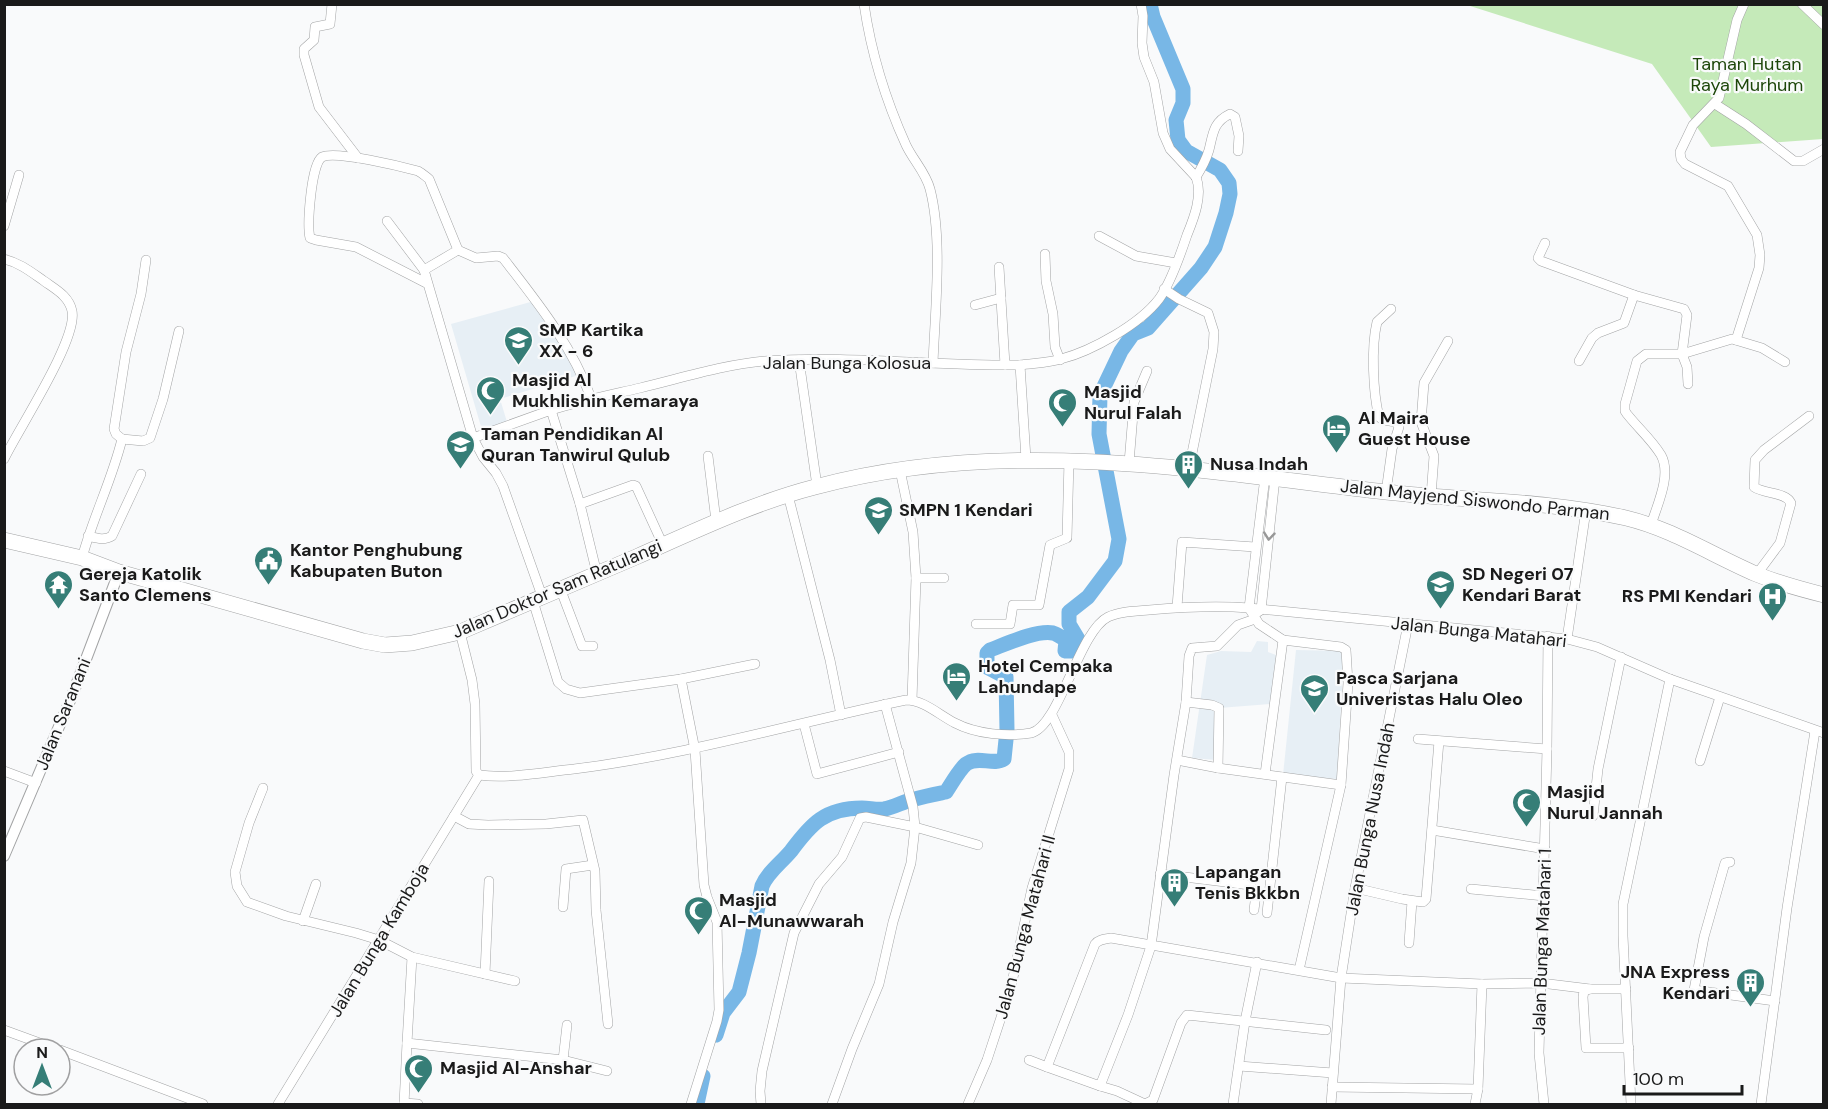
<svg xmlns="http://www.w3.org/2000/svg" width="1828" height="1109" font-family="'DM Sans',sans-serif">
	<rect width="100%" height="100%" fill="#f9fafb"/>
	<!-- built -->
	<g fill="#e7eff5">
		<path d="M534 301 579 375 500 399 507 422 482 430 451 324Z"/>
		<path d="M1257 641 1268 642V652L1276 655 1270 704 1219 708 1216 760 1192 758 1207 655 1221 651 1251 652Z"/>
		<path d="M1296 650 1344 651 1337 779 1283 775Z"/>
	</g>
	<!-- green -->
	<path fill="#c5eab9" d="M1467 5H1823V139L1711 147 1652 64Z"/>
	<g fill="none" stroke-linecap="round" stroke-linejoin="round">
		<!-- river -->
		<g stroke="#78b7e6" stroke-width="15">
			<path d="M716 1035 723 1013 739 992 749 953 762 886C768 872 781 863 791 851 811 824 825 808 862 808 870 808 876 810 884 809 895 807 904 801 915 799 925 796 936 794 946 792 952 783 959 770 966 764 978 755 993 766 1004 759L1007 730 1006 677 987 667V653L990 650C1006 644 1036 630 1053 633 1057 634 1062 638 1066 640L1065 651H1075L1078 639 1069 624V612L1088 597 1115 561 1119 539 1099 434 1100 395 1121 351 1133 334 1148 328 1201 268 1215 247 1226 213 1230 194 1229 183 1220 170 1186 151 1178 140 1176 120 1183 103V89L1153 17 1150 4"/>
			<path d="M697 1104 703 1076"/>
		</g>
		<defs>
			<g id="minor">
				<path d="M332 4 330 24 315 27 314 40 304 49V55L319 107 358 158"/>
				<path d="M864 4C871 52 886 101 906 145 913 160 926 173 930 189 943 239 935 311 933 363"/>
				<path d="M1141 4 1143 16 1142 43 1144 57 1154 82 1163 133 1170 149 1196 177"/>
				<path d="M1802 4 1824 25"/>
				<path d="M1715 104 1746 124 1794 161H1803L1824 149"/>
				<path d="M1196 177C1201 169 1206 160 1209 150 1213 134 1213 122 1230 114L1235 117 1239 136 1238 151"/>
				<path d="M387 221 424 270"/>
				<path d="M4 226 19 175"/>
				<path d="M1099 236 1136 256 1176 263"/>
				<path d="M1545 243 1538 258 1541 261 1634 295"/>
				<path d="M458 250 476 258 498 256 503 258C537 302 572 345 591 398"/>
				<path d="M1045 254 1046 281 1053 314 1055 347 1060 360"/>
				<path d="M4 259C20 263 31 272 44 281 55 289 69 296 72 311 78 339 19 428 4 459"/>
				<path d="M999 267 1005 365"/>
				<path d="M428 284 356 247 316 240 310 238C307 225 311 164 322 157 335 150 403 167 418 171 422 173 425 176 429 179L458 250 424 270 473 438 483 457 496 473 503 486 542 596"/>
				<path d="M1164 289 1179 299 1208 313 1214 332 1213 349 1189 468"/>
				<path d="M975 305 1001 298"/>
				<path d="M1736 340 1759 268 1760 255 1757 235 1728 186 1685 164 1681 159 1680 152 1693 125 1719 98 1737 20 1744 4"/>
				<path d="M799 360 817 486"/>
				<path d="M1579 361 1592 338 1598 333 1624 323 1634 295 1684 309 1687 315 1682 354 1732 339 1762 348 1785 362"/>
				<path d="M551 410C581 401 610 395 640 388 682 378 722 365 765 361 850 355 935 366 1020 365"/>
				<path d="M473 438 551 410 580 504 597 574"/>
				<path d="M122 439 143 441 150 438 163 399 179 331"/>
				<path d="M708 456 716 521"/>
				<path d="M1026 459 1020 365C1034 363 1049 363 1061 359 1092 351 1140 324 1159 299 1170 284 1181 253 1187 235 1194 218 1203 195 1196 177"/>
				<path d="M1129 463 1134 402 1147 371"/>
				<path d="M900 470 913 532 916 578H944"/>
				<path d="M1386 492 1392 449 1399 427 1396 422 1383 420 1379 417C1373 393 1371 347 1377 322L1391 309"/>
				<path d="M788 495 830 660 841 715"/>
				<path d="M1431 496 1434 456 1421 422 1424 383 1448 341"/>
				<path d="M580 504 633 485 636 486 663 545"/>
				<path d="M1651 525C1657 505 1672 475 1661 455 1652 440 1638 428 1627 414L1625 411V404L1637 361 1646 354H1682L1687 367 1688 384"/>
				<path d="M88 536C96 538 104 541 112 536L141 474"/>
				<path d="M82 558C93 517 112 480 122 439L116 434 114 429 126 352 141 294 146 260"/>
				<path d="M1757 574 1780 543 1791 503C1786 492 1764 494 1754 487L1755 460 1764 450 1809 416"/>
				<path d="M560 588 582 646H593"/>
				<path d="M533 601 558 682 566 689 580 693 681 679 695 750 704 885 707 897 717 922 719 1010 717 1021 691 1104"/>
				<path d="M1177 607 1182 542 1255 547"/>
				<path d="M1258 612 1261 610 1275 478"/>
				<path d="M1255 619 1238 625 1217 646 1192 648 1189 656 1186 702 1174 775 1151 946 1128 1015 1100 1086 1047 1067 1095 944C1099 939 1105 939 1111 938L1341 978 1482 984 1541 983 1590 989H1626"/>
				<path d="M976 624H1010L1013 605H1039L1050 545 1067 538 1069 460"/>
				<path d="M460 632 472 680 475 704 476 771 479 775"/>
				<path d="M1567 639 1586 510"/>
				<path d="M1283 640 1341 647 1346 650 1348 683 1341 785 1299 970"/>
				<path d="M681 679 755 664"/>
				<path d="M912 700 916 578"/>
				<path d="M1186 702 1212 705 1219 708 1218 768"/>
				<path d="M804 724 817 774 899 752"/>
				<path d="M1418 739 1547 749"/>
				<path d="M1177 760 1218 768 1341 785"/>
				<path d="M1700 761 1720 697"/>
				<path d="M4 771 36 783"/>
				<path d="M1265 774 1283 640 1259 624 1249 608 1265 477"/>
				<path d="M479 775C509 779 544 772 574 769 687 755 795 723 906 700 924 700 939 715 955 723 976 734 1007 737 1031 733 1059 727 1079 631 1108 617 1120 611 1136 611 1149 610 1183 607 1215 605 1249 608L1567 639 1597 647 1670 679 1824 733"/>
				<path d="M263 788 249 823 235 872 237 886 247 902 286 916 356 933 379 940 412 957 515 981"/>
				<path d="M454 816 469 824 488 825 546 824 583 820 595 871 596 910 608 1024"/>
				<path d="M1593 816 1598 769 1621 657"/>
				<path d="M1432 830 1545 849"/>
				<path d="M1730 862 1725 863 1704 937 1694 990 1775 1001"/>
				<path d="M1160 874 1250 885C1258 892 1255 900 1254 910"/>
				<path d="M1355 888 1402 899 1423 902 1426 899 1439 741"/>
				<path d="M1471 889 1544 896"/>
				<path d="M563 907 566 869 593 865"/>
				<path d="M1267 913 1282 777"/>
				<path d="M303 921 316 884"/>
				<path d="M1409 943 1412 901"/>
				<path d="M412 957 407 1043 563 1060 607 1071"/>
				<path d="M485 974 489 881"/>
				<path d="M1590 989 1584 991 1583 997 1586 1048H1629"/>
				<path d="M4 1030 56 1049"/>
				<path d="M60 1050 203 1104"/>
				<path d="M563 1060 567 1025"/>
				<path d="M1029 1060 1047 1067"/>
				<path d="M1239 1066 1333 1073"/>
				<path d="M1100 1086 1117 1091 1145 1104 1153 1100 1181 1023 1187 1015 1326 1030"/>
				<path d="M1332 1087 1478 1089"/>
				<path d="M404 1103 418 1104"/>
				<path d="M278 1104 479 775"/>
				<path d="M404 1104 407 1043"/>
				<path d="M761 1104 760 1091 762 1071 794 933 819 884 842 857 860 818 866 817 915 827 978 845"/>
				<path d="M832 1104 852 1049 879 984 893 922 911 863 915 827 913 807 885 704"/>
				<path d="M968 1104 987 1060 1011 987 1032 888 1069 769V752L1052 715"/>
				<path d="M1233 1104 1245 1021 1257 962"/>
				<path d="M1331 1104 1341 978 1355 888 1408 624"/>
				<path d="M1475 1104 1478 1089 1482 984"/>
				<path d="M1544 1104 1539 1053 1547 749 1548 636"/>
				<path d="M1631 1104 1623 936V904L1670 679"/>
				<path d="M1761 1104 1787 908 1815 731"/>
			</g>
			<path id="tertiary" d="M4 856 72 696 119 572"/>
			<path id="trunk" d="M4 540 82 558 119 572 363 641 385 645 412 643 460 632C519 607 578 582 636 557 695 531 753 503 815 487 1005 436 1194 470 1386 492 1465 501 1547 500 1626 518 1672 529 1712 555 1756 574 1778 583 1800 589 1824 595"/>
		</defs>
		<!-- minor casing -->
		<use href="#minor" stroke="#a3a4a5" stroke-width="10"/>
		<!-- tertiary casing -->
		<use href="#tertiary" stroke="#a3a4a5" stroke-width="12"/>
		<!-- trunk casing -->
		<use href="#trunk" stroke="#a3a4a5" stroke-width="16"/>
		<!-- minor -->
		<use href="#minor" stroke="#fff" stroke-width="9"/>
		<!-- tertiary -->
		<use href="#tertiary" stroke="#fff" stroke-width="10"/>
		<!-- trunk -->
		<use href="#trunk" stroke="#fff" stroke-width="15"/>
	</g>
	<!-- one-way arrows -->
	<defs><path id="oneway-chevron" d="M-2-3.5L2.5 0L-2 3.5" fill="none" stroke-width="1.6" stroke-linecap="round" stroke-linejoin="round" transform="scale(1.5)"/></defs>
	<use stroke="#989898" href="#oneway-chevron" transform="translate(1269 536) rotate(96)"/>
	<!-- icons -->
	<defs>
		<symbol id="school-pin" viewBox="-11 -11 22 30"><path d="M0 17L-7.5 6A9.5 9.5 0 1 1 7.5 6Z" fill="#367e77" stroke="#f9fafb"/><path d="M0-5L7-2L0 1L-7-2ZM-4 1L0 2.5L4 1V4Q0 6-4 4Z" fill="#fff"/></symbol>
		<symbol id="mosque-pin" viewBox="-11 -11 22 30"><path d="M0 17L-7.5 6A9.5 9.5 0 1 1 7.5 6Z" fill="#367e77" stroke="#f9fafb"/><path d="M3.5-4.9A6 6 0 1 0 3.5 4.9A5 5 0 1 1 3.5-4.9Z" fill="#fff"/></symbol>
		<symbol id="hotel-pin" viewBox="-11 -11 22 30"><path d="M0 17L-7.5 6A9.5 9.5 0 1 1 7.5 6Z" fill="#367e77" stroke="#f9fafb"/><path d="M-6-4.5h1.5V1H6V5H4.5V3h-9V5H-6ZM-4 0a1.8 1.8 0 1 1 3.6 0ZM.5 0V-2.5h3Q6-2.5 6 0Z" fill="#fff"/></symbol>
		<symbol id="building-pin" viewBox="-11 -11 22 30"><path d="M0 17L-7.5 6A9.5 9.5 0 1 1 7.5 6Z" fill="#367e77" stroke="#f9fafb"/><path d="M-4-6H4V6H1V3H-1V6H-4ZM-2.5-4.3h1.7v1.8h-1.7ZM.8-4.3h1.7v1.8H.8ZM-2.5-1h1.7V.8h-1.7ZM.8-1h1.7V.8H.8Z" fill="#fff"/></symbol>
		<symbol id="civic-pin" viewBox="-11 -11 22 30"><path d="M0 17L-7.5 6A9.5 9.5 0 1 1 7.5 6Z" fill="#367e77" stroke="#f9fafb"/><path d="M-.6-6.5H3V-4.5H.6V-3L4-1V1h2V6H-6V1h2V-1L-.6-3ZM-1.2 2.5V6h2.4V2.5Z" fill="#fff"/></symbol>
		<symbol id="temple-pin" viewBox="-11 -11 22 30"><path d="M0 17L-7.5 6A9.5 9.5 0 1 1 7.5 6Z" fill="#367e77" stroke="#f9fafb"/><path d="M0-6L5-2H3V0L6.5 2.5H4V6H1.5V3h-3V6H-4V2.5H-6.5L-3 0V-2H-5Z" fill="#fff"/></symbol>
		<symbol id="hospital-pin" viewBox="-11 -11 22 30"><path d="M0 17L-7.5 6A9.5 9.5 0 1 1 7.5 6Z" fill="#367e77" stroke="#f9fafb"/><path d="M-5-5h3v3.5h4V-5h3V5h-3V1.5h-4V5h-3Z" fill="#fff"/></symbol>
		<symbol id="university-pin" viewBox="-11 -11 22 30"><path d="M0 17L-7.5 6A9.5 9.5 0 1 1 7.5 6Z" fill="#367e77" stroke="#f9fafb"/><path d="M0-5L7-2L0 1L-7-2ZM-4 1L0 2.5L4 1V4Q0 6-4 4Z" fill="#fff"/></symbol>
	</defs>
	<g fill-rule="evenodd">
		<use href="#school-pin" x="502" y="324" width="33" height="45"/>
		<use href="#mosque-pin" x="474" y="374" width="33" height="45"/>
		<use href="#mosque-pin" x="1046" y="386" width="33" height="45"/>
		<use href="#hotel-pin" x="1320" y="412" width="33" height="45"/>
		<use href="#school-pin" x="444" y="428" width="33" height="45"/>
		<use href="#building-pin" x="1172" y="448" width="33" height="45"/>
		<use href="#school-pin" x="862" y="494" width="33" height="45"/>
		<use href="#civic-pin" x="252" y="544" width="33" height="45"/>
		<use href="#temple-pin" x="42" y="568" width="33" height="45"/>
		<use href="#school-pin" x="1424" y="568" width="33" height="45"/>
		<use href="#hospital-pin" x="1756" y="580" width="33" height="45"/>
		<use href="#hotel-pin" x="940" y="660" width="33" height="45"/>
		<use href="#university-pin" x="1298" y="672" width="33" height="45"/>
		<use href="#mosque-pin" x="1510" y="786" width="33" height="45"/>
		<use href="#building-pin" x="1158" y="866" width="33" height="45"/>
		<use href="#mosque-pin" x="682" y="894" width="33" height="45"/>
		<use href="#building-pin" x="1734" y="966" width="33" height="45"/>
		<use href="#mosque-pin" x="402" y="1052" width="33" height="45"/>
	</g>
	<g text-anchor="middle" stroke-width="4.5" stroke-linejoin="round" paint-order="stroke">
		<!-- park labels -->
		<g font-size="18" fill="#1c4609" stroke="#f9fafb">
			<text x="1747" y="70">Taman Hutan<tspan x="1747" dy="21">Raya Murhum</tspan></text>
		</g>
		<!-- poi labels -->
		<g font-size="18" font-weight="bold" fill="#1a1a1a" stroke="#f9fafb" text-anchor="start">
			<text x="539" y="336">SMP Kartika<tspan x="539" dy="21">XX - 6</tspan></text>
			<text x="512" y="386">Masjid Al<tspan x="512" dy="21">Mukhlishin Kemaraya</tspan></text>
			<text x="1084" y="398">Masjid<tspan x="1084" dy="21">Nurul Falah</tspan></text>
			<text x="1358" y="424">Al Maira<tspan x="1358" dy="21">Guest House</tspan></text>
			<text x="481" y="440">Taman Pendidikan Al<tspan x="481" dy="21">Quran Tanwirul Qulub</tspan></text>
			<text x="1210" y="470">Nusa Indah</text>
			<text x="899" y="516">SMPN 1 Kendari</text>
			<text x="290" y="556">Kantor Penghubung<tspan x="290" dy="21">Kabupaten Buton</tspan></text>
			<text x="79" y="580">Gereja Katolik<tspan x="79" dy="21">Santo Clemens</tspan></text>
			<text x="1462" y="580">SD Negeri 07<tspan x="1462" dy="21">Kendari Barat</tspan></text>
			<text x="1752" y="602" text-anchor="end">RS PMI Kendari</text>
			<text x="978" y="672">Hotel Cempaka<tspan x="978" dy="21">Lahundape</tspan></text>
			<text x="1336" y="684">Pasca Sarjana<tspan x="1336" dy="21">Univeristas Halu Oleo</tspan></text>
			<text x="1547" y="798">Masjid<tspan x="1547" dy="21">Nurul Jannah</tspan></text>
			<text x="1195" y="878">Lapangan<tspan x="1195" dy="21">Tenis Bkkbn</tspan></text>
			<text x="719" y="906">Masjid<tspan x="719" dy="21">Al-Munawwarah</tspan></text>
			<text x="1730" y="978" text-anchor="end">JNA Express<tspan x="1730" dy="21">Kendari</tspan></text>
			<text x="440" y="1074">Masjid Al-Anshar</text>
		</g>
		<!-- street labels -->
		<g font-size="18" fill="#1a1a1a" stroke="#f9fafb">
			<text x="847" y="369">Jalan Bunga Kolosua</text>
			<text transform="translate(1475 500) rotate(6)" y="6">Jalan Mayjend Siswondo Parman</text>
			<text transform="translate(557 589) rotate(-23)" y="6">Jalan Doktor Sam Ratulangi</text>
			<text transform="translate(1479 632) rotate(6)" y="6">Jalan Bunga Matahari</text>
			<text transform="translate(63 714) rotate(-68)" y="6">Jalan Saranani</text>
			<text transform="translate(1370 819) rotate(-79)" y="6">Jalan Bunga Nusa Indah</text>
			<text transform="translate(1025 927) rotate(-75)" y="6">Jalan Bunga Matahari II</text>
			<text transform="translate(379 940) rotate(-59)" y="6">Jalan Bunga Kamboja</text>
			<text transform="translate(1542 942) rotate(-88)" y="6">Jalan Bunga Matahari 1</text>
		</g>
	</g>
	<!-- border -->
	<rect width="1828" height="1109" fill="none" stroke="#1a1a1a" stroke-width="12"/>
	<!-- north arrow -->
	<g transform="translate(42 1067)"><circle r="28" fill="#f9fafb" stroke="#a0a0a1" stroke-width="1.5"/>
	<path d="M0-4.5L10 22L0 15L-10 22Z" fill="#367e77"/>
	<text y="-9" font-size="16" font-weight="bold" text-anchor="middle" fill="#1a1a1a">N</text>
	</g>
	<!-- scale -->
	<path d="M1624 1085v9h118v-9" fill="none" stroke="#1a1a1a" stroke-width="3"/>
	<text x="1633" y="1085" font-size="18" fill="#1a1a1a" stroke="#f9fafb" stroke-width="4.5" paint-order="stroke">100 m</text>
</svg>
